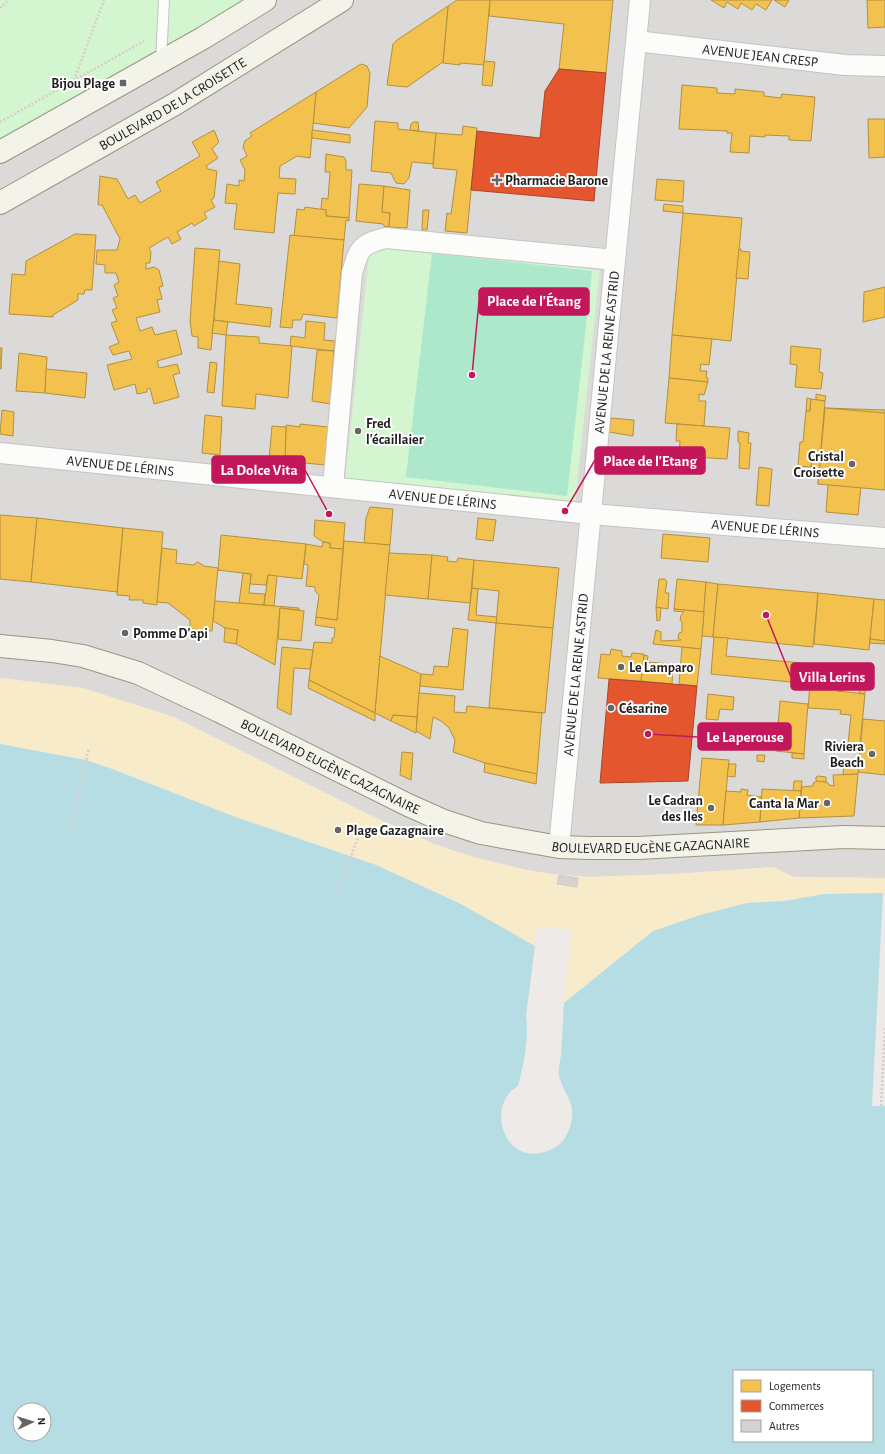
<svg xmlns="http://www.w3.org/2000/svg" width="885" height="1454" font-family="'Alegreya Sans',sans-serif">
	<rect width="100%" height="100%" fill="#edeae7"/>
	<!-- residential -->
	<path fill="#dcdad8" d="M263 0H885V878L794 877 773 867 674 874 588 877 552 874 527 870 473 857 434 844 83 688 0 678V152Z"/>
	<!-- sand -->
	<path fill="#f7ebca" d="M0 678 83 688 174 717 368 814 434 844 473 857 527 870 551 874 588 877 674 874 773 867 794 877 885 878V893L747 903 653 931 564 1003 571 930 537 927 535 946 459 903 376 865 233 816 115 770 0 744Z"/>
	<!-- park -->
	<g fill="#d3f5d0">
		<path d="M0 0H265L0 152Z"/>
		<path d="M370 245 600 270 575 504 345 480Z"/>
	</g>
	<!-- pitch -->
	<path fill="#aee8cc" d="M432 253 592 271 567 496 406 477Z"/>
	<!-- water -->
	<path fill="#b7dde4" fill-rule="evenodd" d="M0 744 86 760 115 770 233 816 376 865 459 903 535 946 526 1016C529 1039 524 1063 518 1086 485 1105 504 1165 544 1152 551 1150 557 1147 562 1142 571 1131 575 1114 570 1102 567 1094 561 1085 559 1076 558 1070 560 1061 561 1055 562 1037 563 1020 564 1003L653 931 700 915 747 903 784 901 824 894 883 893 872 1106H885V1454H0ZM734 1371H872V1441H734ZM20 1410H44V1434H20Z"/>
	<!-- homes -->
	<g fill="#f2c14e" stroke="#b29040">
		<path d="M457 0H490L484 65 460 63V65L443 63 448 6Z"/>
		<path d="M490 0H613L606 73 559 69 564 24 489 16Z"/>
		<path d="M711 0H772L766 10 756 4 752 10 741 3 738 9 727 2 724 8Z"/>
		<path d="M774 0H789L785 7Z"/>
		<path d="M867 0H885V27L868 28Z"/>
		<path d="M448 6 443 62 407 87 387 85 393 44 397 40Z"/>
		<path d="M484 61 495 62 492 86 482 85Z"/>
		<path d="M361 64 367 66 370 73 367 107 349 128 313 123 316 92Z"/>
		<path d="M682 85 717 88V93L735 94V89L764 92V96L781 98 782 94 815 97 811 141 789 140V136L765 135V137L750 136 749 153 730 152 732 133H727V131L679 129Z"/>
		<path d="M316 92 310 158 297 156 280 166 279 178 296 179 295 194 278 193 274 233 234 229 237 204 225 203 227 184 239 186V180L244 181 245 170 240 160 247 156 243 147 245 141 252 136 250 133Z"/>
		<path d="M868 119H885V157L869 158Z"/>
		<path d="M375 121 398 123V129L436 133 433 164 412 162 409 178 404 184 396 183 391 173 371 171Z"/>
		<path d="M413 122H418L419 131 410 130 411 124Z"/>
		<path d="M463 126 477 128 467 233 445 231 447 213 451 214 457 170 433 168 436 133 462 135Z"/>
		<path d="M214 130 219 142 212 149 218 158 206 166 208 169 217 171 214 198 211 200 215 207 204 213 207 218 194 226 192 223 177 232 181 239 172 244 168 237 149 248 151 252 150 263H146V269L154 267 159 270 163 286 159 287 162 299 157 300 160 312 136 318 140 331 152 327 155 335 176 330 182 354 157 361 159 368 177 364 180 373 173 375 179 397 154 404 150 388 147 389V392L137 394 135 384 114 390 107 365 132 359 129 351 113 355 109 347 119 343 111 323 117 321 112 310 117 308 113 298 118 296 114 285 119 282 116 273H105V265L96 264 97 250H117L120 239 102 205H98L100 176 117 179 128 199 135 195 140 203 161 191 156 182 200 156 192 142Z"/>
		<path d="M312 130 350 135V143L312 138Z"/>
		<path d="M326 154 344 157 346 161V170H352L349 218 326 216V210L321 209 322 198 328 199 330 172H325Z"/>
		<path d="M657 179 684 181 683 202 655 200Z"/>
		<path d="M359 184 384 186 382 212 390 213 389 227 384 226 383 224 356 221Z"/>
		<path d="M384 186 410 190 407 228 389 227 390 213 382 212Z"/>
		<path d="M664 204 683 206V213L663 211Z"/>
		<path d="M305 207 326 210V216L349 218V221L346 220 344 240 294 236 297 209 304 210Z"/>
		<path d="M423 210H429L427 230H422Z"/>
		<path d="M683 213 742 218 731 341 672 335Z"/>
		<path d="M75 234 96 235 92 290H85L84 294H78V300L53 315V317L9 314 12 274 25 275 26 261Z"/>
		<path d="M290 235 344 240 337 318 303 314 301 320H293L292 328 280 327Z"/>
		<path d="M195 248 220 250 211 350 198 348V337L192 336 190 321Z"/>
		<path d="M739 249H741V251L750 252 748 279 736 278Z"/>
		<path d="M219 261 240 264 236 304 272 308 270 327 214 320Z"/>
		<path d="M885 287V317L863 322 864 292Z"/>
		<path d="M214 320 228 322 226 335 212 333Z"/>
		<path d="M306 321 325 323 324 340 335 341 334 351 290 346 291 336 305 338Z"/>
		<path d="M226 335 259 337V343L292 346 288 398 256 394 255 409 222 406Z"/>
		<path d="M672 335 712 339 709 365 701 364 700 371H707L706 378H708V382L669 378Z"/>
		<path d="M791 346 821 349 819 372 823 373 821 389 795 387 797 365 790 364Z"/>
		<path d="M0 348H2L1 369H0Z"/>
		<path d="M317 350 334 351 330 404 312 401Z"/>
		<path d="M19 353 47 357 45 393 16 391Z"/>
		<path d="M210 362 217 363 214 393 207 392Z"/>
		<path d="M46 369 87 373 85 398 45 393Z"/>
		<path d="M669 378 708 382 704 395 699 394V401H706L704 426 665 423Z"/>
		<path d="M816 394 826 396 825 401 816 400Z"/>
		<path d="M807 398 811 399 810 411H806Z"/>
		<path d="M811 399 825 401 820 460 812 459 811 467 798 466 800 442H803L806 411H810Z"/>
		<path d="M825 408 885 410V489L861 487 858 515 826 512 828 484H818Z"/>
		<path d="M825 408 885 413V490L818 484Z"/>
		<path d="M2 410 14 412 13 436 0 434Z"/>
		<path d="M205 415 222 417 220 455 202 453Z"/>
		<path d="M611 418 634 420 633 436 609 432Z"/>
		<path d="M300 424 328 427 325 465 285 461 286 425 300 427Z"/>
		<path d="M677 424 730 428 727 459 679 456 680 441H676Z"/>
		<path d="M272 426 286 427 285 461 269 460Z"/>
		<path d="M738 431 749 433 748 443H751L749 469 739 468 740 443 738 442Z"/>
		<path d="M812 459 820 460V469L811 467Z"/>
		<path d="M759 467 772 469 769 506 756 505Z"/>
		<path d="M370 507 393 509 390 545 364 543 366 518Z"/>
		<path d="M0 515 37 518 31 582 0 579Z"/>
		<path d="M37 518 123 528 117 592 31 582Z"/>
		<path d="M478 518 496 520 493 541 476 539Z"/>
		<path d="M315 520 345 523 343 549 330 548V543L323 542 314 536Z"/>
		<path d="M123 528 163 532 157 605 143 603V600H129L130 596 117 595Z"/>
		<path d="M663 534 710 538 708 562 661 558Z"/>
		<path d="M221 535 306 544 302 579 268 575 266 585 250 584 251 574 218 570Z"/>
		<path d="M344 541 390 545 375 713 309 680 314 642 332 643V638H334L335 628 315 625 316 617 337 620Z"/>
		<path d="M323 542 330 543V548L343 549 337 620 316 617 319 595 315 591V587L306 586 308 565 304 564 306 544 322 547Z"/>
		<path d="M162 548 177 550 176 563 193 565 198 562 204 566 218 568 212 631 190 629V620L168 603 157 602Z"/>
		<path d="M389 553 432 555 428 599 385 595Z"/>
		<path d="M432 555 448 557 447 561 457 562 458 558 474 560 470 603 428 599Z"/>
		<path d="M474 560 559 568 553 628 496 623 499 591 472 588Z"/>
		<path d="M243 573 251 574 249 593 265 594 264 605 239 603Z"/>
		<path d="M268 575 277 576 274 606 264 605Z"/>
		<path d="M659 579H665L667 582 665 593H669L668 609 656 607Z"/>
		<path d="M677 579 706 582 704 612 674 609Z"/>
		<path d="M706 582 718 584 713 637 702 636Z"/>
		<path d="M718 584 818 593 813 647 713 637Z"/>
		<path d="M472 588 478 589 476 615 497 617 496 623 468 620Z"/>
		<path d="M818 593 874 599 869 650 814 644Z"/>
		<path d="M874 599 885 600V641L870 639Z"/>
		<path d="M215 601 299 608V610L280 608 275 665 236 644 238 630 227 629 213 621Z"/>
		<path d="M656 607 661 608 660 620 657 621Z"/>
		<path d="M280 608 304 611 301 641 278 639Z"/>
		<path d="M674 609 704 612 701 649 653 644 656 630 661 632V641L681 640 678 638 679 633 682 632V622L680 620 681 615 684 612 674 611Z"/>
		<path d="M496 623 553 628 545 713 489 708Z"/>
		<path d="M225 628 238 630 236 644 224 642Z"/>
		<path d="M453 628 468 630 463 690 420 686 421 674 433 675 434 666 448 667Z"/>
		<path d="M714 637 728 638 726 656 812 664 810 684 711 674Z"/>
		<path d="M870 639 885 641V644L870 643Z"/>
		<path d="M282 647 313 650 310 669 294 668 291 715 277 708Z"/>
		<path d="M682 647 701 649 697 686 679 684Z"/>
		<path d="M611 649 622 651V656L631 657 632 653 644 654 641 681 598 678 601 654 610 655Z"/>
		<path d="M644 655 648 656 647 662 673 664 672 684 641 681Z"/>
		<path d="M380 656 421 674 417 717 393 715 391 721 375 713Z"/>
		<path d="M309 680 375 713V721L308 688Z"/>
		<path d="M810 684 838 687V691L865 694 860 745 848 744 851 715 840 714 841 710 808 708Z"/>
		<rect x="838" y="687" width="5" height="4"/>
		<path d="M860 689H865V694L859 693Z"/>
		<path d="M419 693 455 696 454 712 466 713 467 706 542 713 537 774 485 763 453 752 455 740 449 728 441 721 433 717 430 739 416 731Z"/>
		<path d="M708 694 734 697 733 710 720 709 718 720 706 719Z"/>
		<path d="M780 701 808 704 804 754 776 751Z"/>
		<path d="M393 715 417 717 416 733 391 721Z"/>
		<path d="M863 719 885 721V775L858 772Z"/>
		<path d="M402 752 413 753 411 780 400 775Z"/>
		<path d="M792 753 804 754V759L792 758Z"/>
		<path d="M757 755H765L764 762 757 761Z"/>
		<path d="M702 758 729 760 723 825H696Z"/>
		<path d="M485 763 537 774 536 784 484 772Z"/>
		<path d="M729 764H736L735 777 727 776Z"/>
		<path d="M844 764H859L858 774 843 775Z"/>
		<path d="M858 774 854 816 799 818 802 787 813 786V783L820 780 828 783 829 785 834 786 833 775Z"/>
		<path d="M818 776 826 777V782L816 781V777Z"/>
		<path d="M794 781H802L801 791H793Z"/>
		<path d="M741 789 748 790 747 795 761 797 760 822 723 825 726 791 741 792Z"/>
		<path d="M762 789 801 791 799 818 760 822Z"/>
	</g>
	<!-- shops -->
	<g fill="#e4572e" stroke="#a94629">
		<path d="M559 69 606 73 594 201 471 190 477 131 540 138 545 91Z"/>
		<path d="M609 679 697 686 688 781 600 783Z"/>
	</g>
	<!-- building -->
	<path fill="#d6d2cf" stroke="#d0ccc8" d="M559 875 578 878 577 887 557 884Z"/>
	<g fill="none" stroke-linecap="round" stroke-linejoin="round">
		<defs>
			<path id="lane" d="M161 62 164 0"/>
			<g id="street">
				<path id="s1" d="M636 41 845 65 885 66"/>
				<path id="s2" d="M0 453 591 514 885 538"/>
				<path d="M333 486 352 273C359 248 361 244 386 238L615 260"/>
				<path id="s3" d="M559 847 640 0"/>
			</g>
			<g id="secondary">
				<path d="M0 152 203 38 265 0"/>
				<path id="s4" d="M0 203 175 104 342 0"/>
				<path id="s5" d="M0 646 52 651 83 656 138 673 219 711 408 805 444 821 481 833 559 847 590 848H638L844 837 885 838"/>
			</g>
		</defs>
		<!-- lane casing -->
		<use href="#lane" stroke="#c5c4c3" stroke-width="12"/>
		<!-- street casing -->
		<use href="#street" stroke="#c5c4c3" stroke-width="22"/>
		<!-- secondary casing -->
		<use href="#secondary" stroke="#97977e" stroke-width="24"/>
		<!-- path -->
		<g stroke="#dbcbca" stroke-width="2.5" stroke-dasharray="2 2" stroke-linecap="butt">
			<path d="M0 8 9 0"/>
			<path d="M74 80 104 0"/>
			<path d="M0 122 144 41"/>
			<path d="M70 834 89 748"/>
			<path d="M339 889 359 835"/>
			<path d="M881 1106 885 1026"/>
		</g>
		<!-- lane -->
		<use href="#lane" stroke="#fcfcfb" stroke-width="10"/>
		<!-- street -->
		<use href="#street" stroke="#fcfcfb" stroke-width="20"/>
		<!-- secondary -->
		<use href="#secondary" stroke="#f4f3ea" stroke-width="22"/>
	</g>
	<!-- markers -->
	<g fill="#666564" stroke="#fff" stroke-width="1.5">
		<rect x="119" y="79" width="8" height="8" rx="2"/>
		<path d="M495 174h4v4h4v4h-4v4h-4v-4h-4v-4h4z"/>
		<circle cx="358" cy="431" r="4"/>
		<circle cx="852" cy="464" r="4"/>
		<circle cx="125" cy="633" r="4"/>
		<circle cx="621" cy="667" r="4"/>
		<circle cx="611" cy="708" r="4"/>
		<circle cx="872" cy="754" r="4"/>
		<circle cx="827" cy="803" r="4"/>
		<circle cx="711" cy="808" r="4"/>
		<circle cx="338" cy="830" r="4"/>
	</g>
	<g text-anchor="middle" stroke-width="4" stroke-linejoin="round" paint-order="stroke">
		<!-- street labels -->
		<g font-size="14" fill="#1e1e1e" stroke="#fff">
			<text dy="5" stroke="none"><textPath href="#s1" startOffset="125">AVENUE JEAN CRESP</textPath></text>
			<text dy="5" stroke="none"><textPath href="#s4" startOffset="199">BOULEVARD DE LA CROISETTE</textPath></text>
			<text dy="5" stroke="none"><textPath href="#s3" startOffset="497">AVENUE DE LA REINE ASTRID</textPath></text>
			<text dy="5" stroke="none"><textPath href="#s2" startOffset="121">AVENUE DE LÉRINS</textPath></text>
			<text dy="5" stroke="none"><textPath href="#s2" startOffset="445">AVENUE DE LÉRINS</textPath></text>
			<text dy="5" stroke="none"><textPath href="#s2" startOffset="769">AVENUE DE LÉRINS</textPath></text>
			<text dy="5" stroke="none"><textPath href="#s3" startOffset="173">AVENUE DE LA REINE ASTRID</textPath></text>
			<text dy="5" stroke="none"><textPath href="#s5" startOffset="355">BOULEVARD EUGÈNE GAZAGNAIRE</textPath></text>
			<text dy="5" stroke="none"><textPath href="#s5" startOffset="691">BOULEVARD EUGÈNE GAZAGNAIRE</textPath></text>
		</g>
		<!-- poi labels -->
		<g font-size="14" font-weight="bold" fill="#1e1e1e" stroke="#fff" text-anchor="start">
			<text x="115" y="88" text-anchor="end">Bijou Plage</text>
			<text x="505" y="185">Pharmacie Barone</text>
			<text x="366" y="428">Fred<tspan x="366" dy="16">l'écaillaier</tspan></text>
			<text x="844" y="461" text-anchor="end">Cristal<tspan x="844" dy="16">Croisette</tspan></text>
			<text x="133" y="638">Pomme D'api</text>
			<text x="629" y="672">Le Lamparo</text>
			<text x="619" y="713">Césarine</text>
			<text x="864" y="751" text-anchor="end">Riviera<tspan x="864" dy="16">Beach</tspan></text>
			<text x="703" y="805" text-anchor="end">Le Cadran<tspan x="703" dy="16">des Iles</tspan></text>
			<text x="819" y="808" text-anchor="end">Canta la Mar</text>
			<text x="346" y="835">Plage Gazagnaire</text>
		</g>
	</g>
	<!-- callouts -->
	<path fill="none" stroke="#c2185b" stroke-width="1.5" d="M472 375L479 301M565 511L595 460M329 514L305 470M766 615L791 677M648 734L698 737"/>
	<g fill="#c2185b" stroke="#fff" stroke-width="1.5">
		<circle cx="472" cy="375" r="4"/>
		<circle cx="565" cy="511" r="4"/>
		<circle cx="329" cy="514" r="4"/>
		<circle cx="766" cy="615" r="4"/>
		<circle cx="648" cy="734" r="4"/>
	</g>
	<g fill="#c2185b" stroke="#c2185b" stroke-width="1.5">
		<rect x="479" y="288" width="110" height="27" rx="4"/>
		<rect x="595" y="447" width="110" height="27" rx="4"/>
		<rect x="212" y="456" width="93" height="27" rx="4"/>
		<rect x="791" y="663" width="83" height="27" rx="4"/>
		<rect x="698" y="723" width="93" height="27" rx="4"/>
	</g>
	<g font-size="15" text-anchor="middle" font-weight="bold" fill="#fff">
		<text x="534" y="306">Place de l'Étang</text>
		<text x="650" y="466">Place de l'Etang</text>
		<text x="259" y="475">La Dolce Vita</text>
		<text x="832" y="682">Villa Lerins</text>
		<text x="745" y="742">Le Laperouse</text>
	</g>
	<!-- legend -->
	<rect x="733" y="1370" width="140" height="72" fill="#ffffff" stroke="#a5a5a5"/>
	<rect x="741" y="1380" width="20" height="12" fill="#f2c14e" stroke="#a5a5a5"/>
	<text x="769" y="1390" font-size="12" fill="#1e1e1e">Logements</text>
	<rect x="741" y="1400" width="20" height="12" fill="#e4572e" stroke="#a5a5a5"/>
	<text x="769" y="1410" font-size="12" fill="#1e1e1e">Commerces</text>
	<rect x="741" y="1420" width="20" height="12" fill="#d6d2cf" stroke="#a5a5a5"/>
	<text x="769" y="1430" font-size="12" fill="#1e1e1e">Autres</text>
	<!-- north arrow -->
	<g transform="translate(32 1422) rotate(86)"><circle r="19" fill="#ffffff" stroke="#a5a5a5"/>
	<path d="M0-3L7 15L0 10L-7 15Z" fill="#666564"/>
	<text y="-6" font-size="11" font-weight="bold" text-anchor="middle" fill="#1e1e1e">N</text>
	</g>
</svg>
